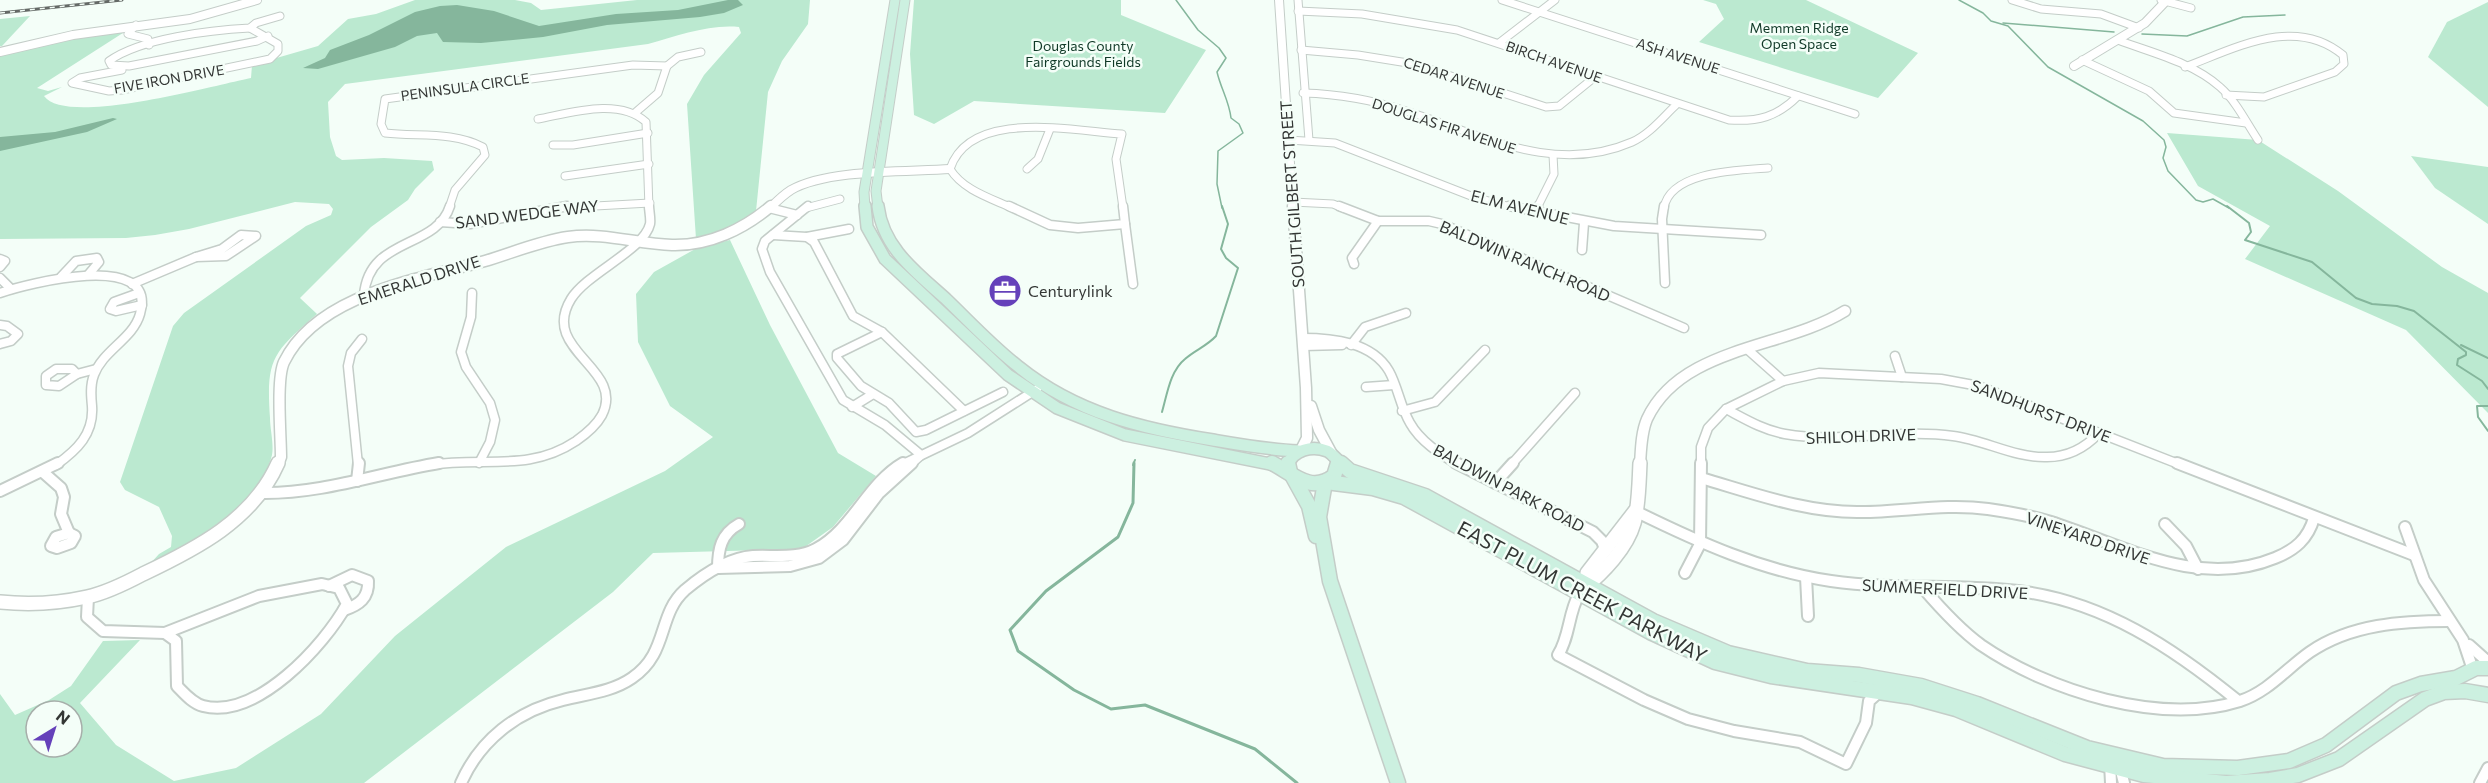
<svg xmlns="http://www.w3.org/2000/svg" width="2488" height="783" font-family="Commissioner,sans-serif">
	<rect width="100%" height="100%" fill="#f4fef8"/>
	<!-- green -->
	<g fill="#bbe9d0" fill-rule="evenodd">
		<path d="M415 0H515L531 3 541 10 637 0H810L808 24 782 61 768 92 756 211 724 232 696 239 687 104 704 75 741 33 739 27C709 24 677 36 648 44L345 84 328 102 330 137 336 156 342 160 384 158 432 161 434 170 415 189 408 200 371 227 300 298 317 314C272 353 266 359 270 418 270 429 274 444 272 455 260 505 191 543 149 565L159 554 171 547 172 536 159 507 125 490 120 482 173 326 184 313 306 226 331 215 333 209 329 204 295 202 189 229 155 235 126 238 0 239V55L47 42 126 31 37 88 48 91 62 87 44 96C66 127 215 85 251 78L252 65 318 46 348 19 376 14Z"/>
		<path d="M914 0H1121V15L1206 50 1165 113 974 101 934 124 914 115 910 54Z"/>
		<path d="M1703 0H1806L1918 53 1878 98 1699 42 1724 19 1716 4Z"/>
		<path d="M2488 2V107L2428 57 2447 22Z"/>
		<path d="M30 16 2 46H0V19Z"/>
		<path d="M2167 133 2258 140 2338 191 2442 267 2488 293V413L2406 330 2245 259 2270 226 2198 186Z"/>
		<path d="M2411 156 2488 167V224L2435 188Z"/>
		<path d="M730 240 770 325 838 453 876 476 833 527 802 549 653 553 613 592 364 783H0V694L15 715 49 700 71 686 103 641 140 640 80 703 116 745 174 781 236 768 321 714 395 636 506 547 665 471 713 437 670 406 638 342 636 294 654 272 697 248ZM36 711H72V747H36Z"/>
	</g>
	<!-- water -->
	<g fill="#85b69c">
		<path d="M728 0H738L743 5 724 13 700 17 607 25 543 37 481 43 443 42 437 33 417 36 395 47 318 69 303 68 325 58 330 50 369 35 415 12 440 6 457 5 494 11 539 26 616 14 678 10Z"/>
		<path d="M113 118 117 119 87 132 0 151V137L55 132Z"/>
	</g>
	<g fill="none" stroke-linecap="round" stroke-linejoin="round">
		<!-- stream-far2 -->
		<g stroke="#85b69c" stroke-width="1.5">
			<path d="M1176 0 1198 30 1219 48 1226 58 1217 72C1221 89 1229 101 1231 118L1239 124 1243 133 1218 151 1217 184 1222 208"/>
			<path d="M1959 0 1983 13 1991 21 2008 26 2048 67 2143 121 2164 140 2166 147 2163 158 2168 171 2196 200 2203 202 2213 199 2229 208"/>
			<path d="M2003 23 2114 32"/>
			<path d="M2142 34 2187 36 2243 17 2285 15"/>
		</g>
		<!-- stream-far1 -->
		<g stroke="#85b69c" stroke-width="2">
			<path d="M2227 206 2249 223 2251 232 2245 240 2312 262 2356 298 2372 304 2397 306 2414 311 2466 352V355L2458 359 2457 365 2482 381 2488 389"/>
			<path d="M2461 345 2488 358"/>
			<path d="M2488 406H2477L2478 417 2488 431"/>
			<path d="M1162 412C1167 395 1170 371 1185 359 1195 350 1207 346 1216 336L1238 268 1226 258 1221 249 1228 224 1222 206"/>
			<path d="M1133 465 1135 460"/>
		</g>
		<!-- stream -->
		<path stroke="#85b69c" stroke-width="3" d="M1134 463 1133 503 1118 537 1046 591 1010 630 1018 651 1074 690 1111 709 1145 705 1255 749 1297 783"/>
		<defs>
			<g id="minor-far2">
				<path d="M1298 0 1309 140"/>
				<path d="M1502 0 1855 114"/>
				<path d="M2012 0 2041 9 2101 14 2139 28"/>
				<path d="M2161 0 2191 8"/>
				<path d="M1298 11 1362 14 1457 30 1729 120C1758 122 1777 117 1798 96"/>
				<path d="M136 25 128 34 148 39 149 45"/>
				<path d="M268 36 257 41 129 66 111 65 109 61C141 38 211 30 250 28L256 23 280 16"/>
				<path d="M2118 40C2152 53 2192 62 2220 87 2236 101 2246 122 2258 140"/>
				<path d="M1499 43 1555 0"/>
				<path d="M1301 50 1358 55 1414 64 1546 107 1559 106 1596 76"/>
				<path d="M2082 60 2149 91 2174 113 2246 123"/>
				<path d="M2185 67C2236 48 2295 15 2343 55L2344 64 2335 72 2264 97 2226 95"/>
				<path d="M122 70 80 78 72 83 109 91 122 90 270 59 278 51V44L250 28"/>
				<path d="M1303 93C1339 94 1373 100 1406 111 1480 134 1554 176 1632 142 1650 134 1663 117 1677 104"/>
				<path d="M636 112 658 93 667 66 678 57 701 52"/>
				<path d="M538 119C570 113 619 97 646 122L649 208"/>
				<path d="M1289 140 1335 143 1471 196 1514 208"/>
				<path d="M553 145H573L648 133"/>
				<path d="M1027 169 1038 159 1050 129"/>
				<path d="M565 176 649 164"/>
				<path d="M1293 202 1333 204 1343 208"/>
				<path d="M449 208 455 190 485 155 483 147C452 131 418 137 385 133L381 124 385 99 633 65 667 66"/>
				<path d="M559 208 650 203"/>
				<path d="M806 208 840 199"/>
				<path d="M1012 208C990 198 963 190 950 169 970 108 1073 131 1122 134L1116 159 1123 208"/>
				<path d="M1537 208 1554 174 1553 155"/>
				<path d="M1664 208C1670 171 1740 170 1768 168"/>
			</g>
			<g id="minor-far1">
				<path d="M808 206 765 241 762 249 770 272 843 400 885 425 921 455"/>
				<path d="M1009 206 1050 225 1078 228 1125 224 1123 206"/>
				<path d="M1339 206 1378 221H1429L1442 224 1684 328"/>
				<path d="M1509 206 1614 226 1761 235"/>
				<path d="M1664 206 1662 219 1665 283"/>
				<path d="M769 208 797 215"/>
				<path d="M1534 213 1538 206"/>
				<path d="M440 222 470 224 567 206"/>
				<path d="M1125 224 1133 284"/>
				<path d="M241 235 256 236 226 256 196 257 222 249Z"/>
				<path d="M773 235 807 237 814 242 853 316 882 332 964 411"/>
				<path d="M807 237 849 229"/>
				<path d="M1582 250 1584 223"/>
				<path d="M0 259 5 261 0 267"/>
				<path d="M1354 264 1352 258 1378 221"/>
				<path d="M61 277 76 261 97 258 99 262 88 275"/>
				<path d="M0 278 11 289"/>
				<path d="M132 284 196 257"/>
				<path d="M0 293C26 284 159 249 140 314 133 339 103 350 94 375 90 385 91 396 92 406 94 434 77 450 56 465"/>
				<path d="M139 293 114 302 110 309 116 311 142 305"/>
				<path d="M472 293 471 317 461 352 466 367 490 403 495 420 490 442 479 463"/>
				<path d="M364 295C369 236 436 250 450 206"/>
				<path d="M0 325 7 326 18 334 11 341 0 344"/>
				<path d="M882 332 837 354V358L861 386 889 403 916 432 926 430 1003 392"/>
				<path d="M1302 338C1333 338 1372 342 1389 371 1398 387 1400 406 1410 423 1420 441 1440 454 1458 465"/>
				<path d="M1351 345 1365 327 1406 313"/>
				<path d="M1303 346 1342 345"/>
				<path d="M1747 349 1783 381"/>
				<path d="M1895 356 1902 377"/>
				<path d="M56 369H72L77 374 59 386 46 385V376Z"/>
				<path d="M77 374 96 369"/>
				<path d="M1366 387 1394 385"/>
				<path d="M852 407 873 394"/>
				<path d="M1726 409C1745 419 1763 430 1785 434 1841 444 1897 428 1953 436 1985 440 2014 458 2047 457 2068 457 2085 448 2099 433"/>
				<path d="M1402 411 1435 402 1485 350"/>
				<path d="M358 465 348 366 351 353 362 339"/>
				<path d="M430 465C483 456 528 473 576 441 586 434 596 426 602 415 626 368 539 351 571 299 587 273 644 250 650 224 651 219 649 211 649 206"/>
				<path d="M901 465 968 433 1037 389"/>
				<path d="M910 465 920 456"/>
				<path d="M1511 465 1575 393"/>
				<path d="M1701 465V447L1708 428 1726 409 1783 381 1819 373 1941 379 1979 386 2181 465"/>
			</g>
			<g id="minor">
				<path d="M1456 463 1593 532 1602 541 1605 549"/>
				<path d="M2177 463 2414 555"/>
				<path d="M44 473 61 488 64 497 61 514 69 533"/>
				<path d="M1701 478C1753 493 1806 513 1861 512 1904 512 1945 503 1988 509 2009 512 2031 516 2051 522 2123 545 2198 590 2275 558 2295 550 2308 539 2314 518"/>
				<path d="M357 481 359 463"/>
				<path d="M1495 483 1513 463"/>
				<path d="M0 491 58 463"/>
				<path d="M261 493C322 494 379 473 439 463"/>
				<path d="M1635 511C1698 542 1762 571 1831 581 1893 590 1956 584 2018 591 2103 601 2173 648 2238 701"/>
				<path d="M2165 524 2186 546 2198 569"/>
				<path d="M2405 527 2424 580 2463 640 2473 670"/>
				<path d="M69 533 75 536 71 543 57 548 51 546 56 537Z"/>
				<path d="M718 568 790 566 819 558 843 540 879 493 912 463"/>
				<path d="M718 568C718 549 721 534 739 524"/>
				<path d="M1685 573 1700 544 1701 463"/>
				<path d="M1806 577 1808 616"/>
				<path d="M322 584 339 588 347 604C324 646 256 720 203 706 192 703 184 693 177 686L176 641 165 633 259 596Z"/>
				<path d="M329 586 352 575 368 581C369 598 359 605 344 610"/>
				<path d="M1923 588C1941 609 1959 629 1981 645 2048 691 2160 726 2240 701 2268 692 2287 668 2310 652 2351 624 2402 621 2450 621"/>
				<path d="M1579 594C1568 614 1570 636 1558 655L1644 700 1688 719 1734 731 1800 742 1846 764 1866 723 1869 701 1879 692"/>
				<path d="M88 597 87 617 103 631 165 633"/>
				<path d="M2469 645 2488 662"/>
				<path d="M2110 763 2111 783"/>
				<path d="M2120 767 2124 783"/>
				<path d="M461 783C480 740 517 711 563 700 586 694 612 692 632 678 669 653 657 615 685 590 704 574 728 558 753 556 775 555 797 559 816 549 853 529 867 484 903 463"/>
				<path d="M2480 783 2488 768"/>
			</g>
			<g id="tertiary-far2">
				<path d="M1279 0 1293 208"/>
				<path d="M0 52 73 35 190 19 257 0"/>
				<path d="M2074 66 2145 23 2167 0"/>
				<path d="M770 208C776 202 783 195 791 190 827 169 908 172 950 169"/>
			</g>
			<g id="tertiary-far1">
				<path d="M1293 206 1306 388 1307 438 1301 450"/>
				<path d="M1311 406 1319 430 1333 456"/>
				<path d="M278 465 281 457C281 436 276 379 284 362 317 294 420 279 485 261 512 253 540 241 568 237 604 232 637 244 672 245 709 246 744 229 771 206"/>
				<path d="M1640 465C1641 450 1641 433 1647 419 1681 346 1784 349 1845 311"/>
			</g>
			<g id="tertiary">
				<path d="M1586 585 1587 573 1635 511"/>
				<path d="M1583 589C1603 573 1627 548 1634 523 1639 505 1639 482 1640 463"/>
				<path d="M0 602C28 605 60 603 87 597 106 593 126 583 143 574 196 549 253 520 278 463"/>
			</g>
			<g id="secondary-far2">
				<path d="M865 208 864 192 895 0"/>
				<path d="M878 208 876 191 905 0"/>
			</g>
			<g id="secondary-far1">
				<path d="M865 206 867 227 885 259 1008 375 1057 408 1125 435 1275 465"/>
				<path d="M878 206C883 248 916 272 946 299 970 322 993 347 1019 367 1076 413 1143 429 1213 440 1242 445 1270 450 1299 451"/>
				<path d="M1337 461 1338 465"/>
				<path d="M1288 465C1293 450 1312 445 1327 451 1332 453 1338 461 1343 465"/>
			</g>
			<g id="secondary">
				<path d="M1272 463C1293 474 1311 494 1334 476L1338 463"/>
				<path d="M1288 463 1290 472"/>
				<path d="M1341 463 1350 471 1425 496 1653 621 1728 653 1807 671 1859 675 1921 686 1977 704 2087 748 2163 766 2238 768 2289 761 2326 745 2396 693 2421 684 2456 678 2476 668H2488"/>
				<path d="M1293 477 1309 506 1316 536"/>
				<path d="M1325 482 1319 517 1330 581 1398 783"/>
				<path d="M1326 482 1373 488 1404 497 1652 633 1715 662 1771 676 1912 697 1956 709 2065 754 2144 775 2226 783 2270 780 2298 775 2339 759 2425 699 2444 692 2465 691 2488 695"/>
			</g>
		</defs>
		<!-- minor-far2 casing -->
		<use href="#minor-far2" stroke="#c4cdc8" stroke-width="9"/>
		<!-- minor-far1 casing -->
		<use href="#minor-far1" stroke="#c4cdc8" stroke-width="11"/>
		<!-- minor casing -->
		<use href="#minor" stroke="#c4cdc8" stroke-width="14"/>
		<!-- tertiary-far2 casing -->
		<use href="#tertiary-far2" stroke="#c4cdc8" stroke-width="10"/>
		<!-- tertiary-far1 casing -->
		<use href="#tertiary-far1" stroke="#c4cdc8" stroke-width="13"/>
		<!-- tertiary casing -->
		<use href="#tertiary" stroke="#c4cdc8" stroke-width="16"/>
		<!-- secondary-far2 casing -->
		<use href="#secondary-far2" stroke="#c4cdc8" stroke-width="11"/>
		<!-- secondary-far1 casing -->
		<use href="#secondary-far1" stroke="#c4cdc8" stroke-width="14"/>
		<!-- secondary casing -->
		<use href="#secondary" stroke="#c4cdc8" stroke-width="17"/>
		<!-- minor-far2 -->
		<use href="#minor-far2" stroke="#fff" stroke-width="7"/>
		<!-- minor-far1 -->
		<use href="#minor-far1" stroke="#fff" stroke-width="8"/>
		<!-- minor -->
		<use href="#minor" stroke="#fff" stroke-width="10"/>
		<!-- tertiary-far2 -->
		<use href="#tertiary-far2" stroke="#fff" stroke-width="8"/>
		<!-- tertiary-far1 -->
		<use href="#tertiary-far1" stroke="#fff" stroke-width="10"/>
		<!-- tertiary -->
		<use href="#tertiary" stroke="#fff" stroke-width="13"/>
		<!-- secondary-far2 -->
		<use href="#secondary-far2" stroke="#ccf0e0" stroke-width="9"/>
		<!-- secondary-far1 -->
		<use href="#secondary-far1" stroke="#ccf0e0" stroke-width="11"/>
		<!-- secondary -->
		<use href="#secondary" stroke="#ccf0e0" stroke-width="14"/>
		<defs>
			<path id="rail" d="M0 13 122 0"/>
		</defs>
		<!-- rail casing -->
		<use href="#rail" stroke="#646966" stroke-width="3"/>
		<!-- rail -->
		<use href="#rail" stroke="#f4fef8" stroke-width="1.5" stroke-dasharray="5" stroke-linecap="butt"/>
	</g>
	<!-- icons -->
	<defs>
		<symbol id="office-disc" viewBox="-11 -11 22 22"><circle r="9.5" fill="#6541ba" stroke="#f4fef8"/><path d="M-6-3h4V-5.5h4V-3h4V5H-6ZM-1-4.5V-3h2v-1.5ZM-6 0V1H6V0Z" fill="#fff"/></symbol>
	</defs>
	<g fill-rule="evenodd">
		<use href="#office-disc" x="986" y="272" width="38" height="38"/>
	</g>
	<g text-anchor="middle" stroke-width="5" stroke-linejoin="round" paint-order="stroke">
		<!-- far-park labels -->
		<g font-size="14" fill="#103927" stroke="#f4fef8">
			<text x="1799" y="33">Memmen Ridge<tspan x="1799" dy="16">Open Space</tspan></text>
			<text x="1083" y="51">Douglas County<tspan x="1083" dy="16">Fairgrounds Fields</tspan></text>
		</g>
		<!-- far-street labels -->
		<g font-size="14" fill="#343735" stroke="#f4fef8">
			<text transform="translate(1678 56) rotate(18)" y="5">ASH AVENUE</text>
			<text transform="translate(1554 62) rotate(19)" y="5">BIRCH AVENUE</text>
			<text transform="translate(1454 78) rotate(18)" y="5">CEDAR AVENUE</text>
			<text transform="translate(169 79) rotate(-10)" y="5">FIVE IRON DRIVE</text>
			<text transform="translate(465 87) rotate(-8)" y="5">PENINSULA CIRCLE</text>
			<text transform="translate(1444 126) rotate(18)" y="5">DOUGLAS FIR AVENUE</text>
		</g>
		<!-- street labels -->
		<g font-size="16" fill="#343735" stroke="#f4fef8">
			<text transform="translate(1292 194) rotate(-94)" y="6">SOUTH GILBERT STREET</text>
			<text transform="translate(1520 207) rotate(14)" y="6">ELM AVENUE</text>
			<text transform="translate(527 214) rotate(-7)" y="6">SAND WEDGE WAY</text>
			<text transform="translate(1525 261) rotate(23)" y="6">BALDWIN RANCH ROAD</text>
			<text transform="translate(419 280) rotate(-18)" y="6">EMERALD DRIVE</text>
			<text transform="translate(2041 411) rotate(21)" y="6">SANDHURST DRIVE</text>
			<text transform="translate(1861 436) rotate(-2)" y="6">SHILOH DRIVE</text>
			<text transform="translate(1509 488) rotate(28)" y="6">BALDWIN PARK ROAD</text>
			<text transform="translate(2088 538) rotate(19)" y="6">VINEYARD DRIVE</text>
			<text transform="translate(1945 589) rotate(3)" y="6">SUMMERFIELD DRIVE</text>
		</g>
		<!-- poi labels -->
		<g font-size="16" fill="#343735" stroke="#f4fef8" text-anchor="start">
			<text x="1028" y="297">Centurylink</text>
		</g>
		<!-- near-street labels -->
		<g font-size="20" fill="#343735" stroke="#f4fef8">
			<text transform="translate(1582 592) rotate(28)" y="7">EAST PLUM CREEK PARKWAY</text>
		</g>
	</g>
	<!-- north arrow -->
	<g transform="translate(54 729) rotate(38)"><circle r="28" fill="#f4fef8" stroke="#a7aeaa" stroke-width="1.5"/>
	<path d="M0-4.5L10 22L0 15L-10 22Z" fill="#6541ba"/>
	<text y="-9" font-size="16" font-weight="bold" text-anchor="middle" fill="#343735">N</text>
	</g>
</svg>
